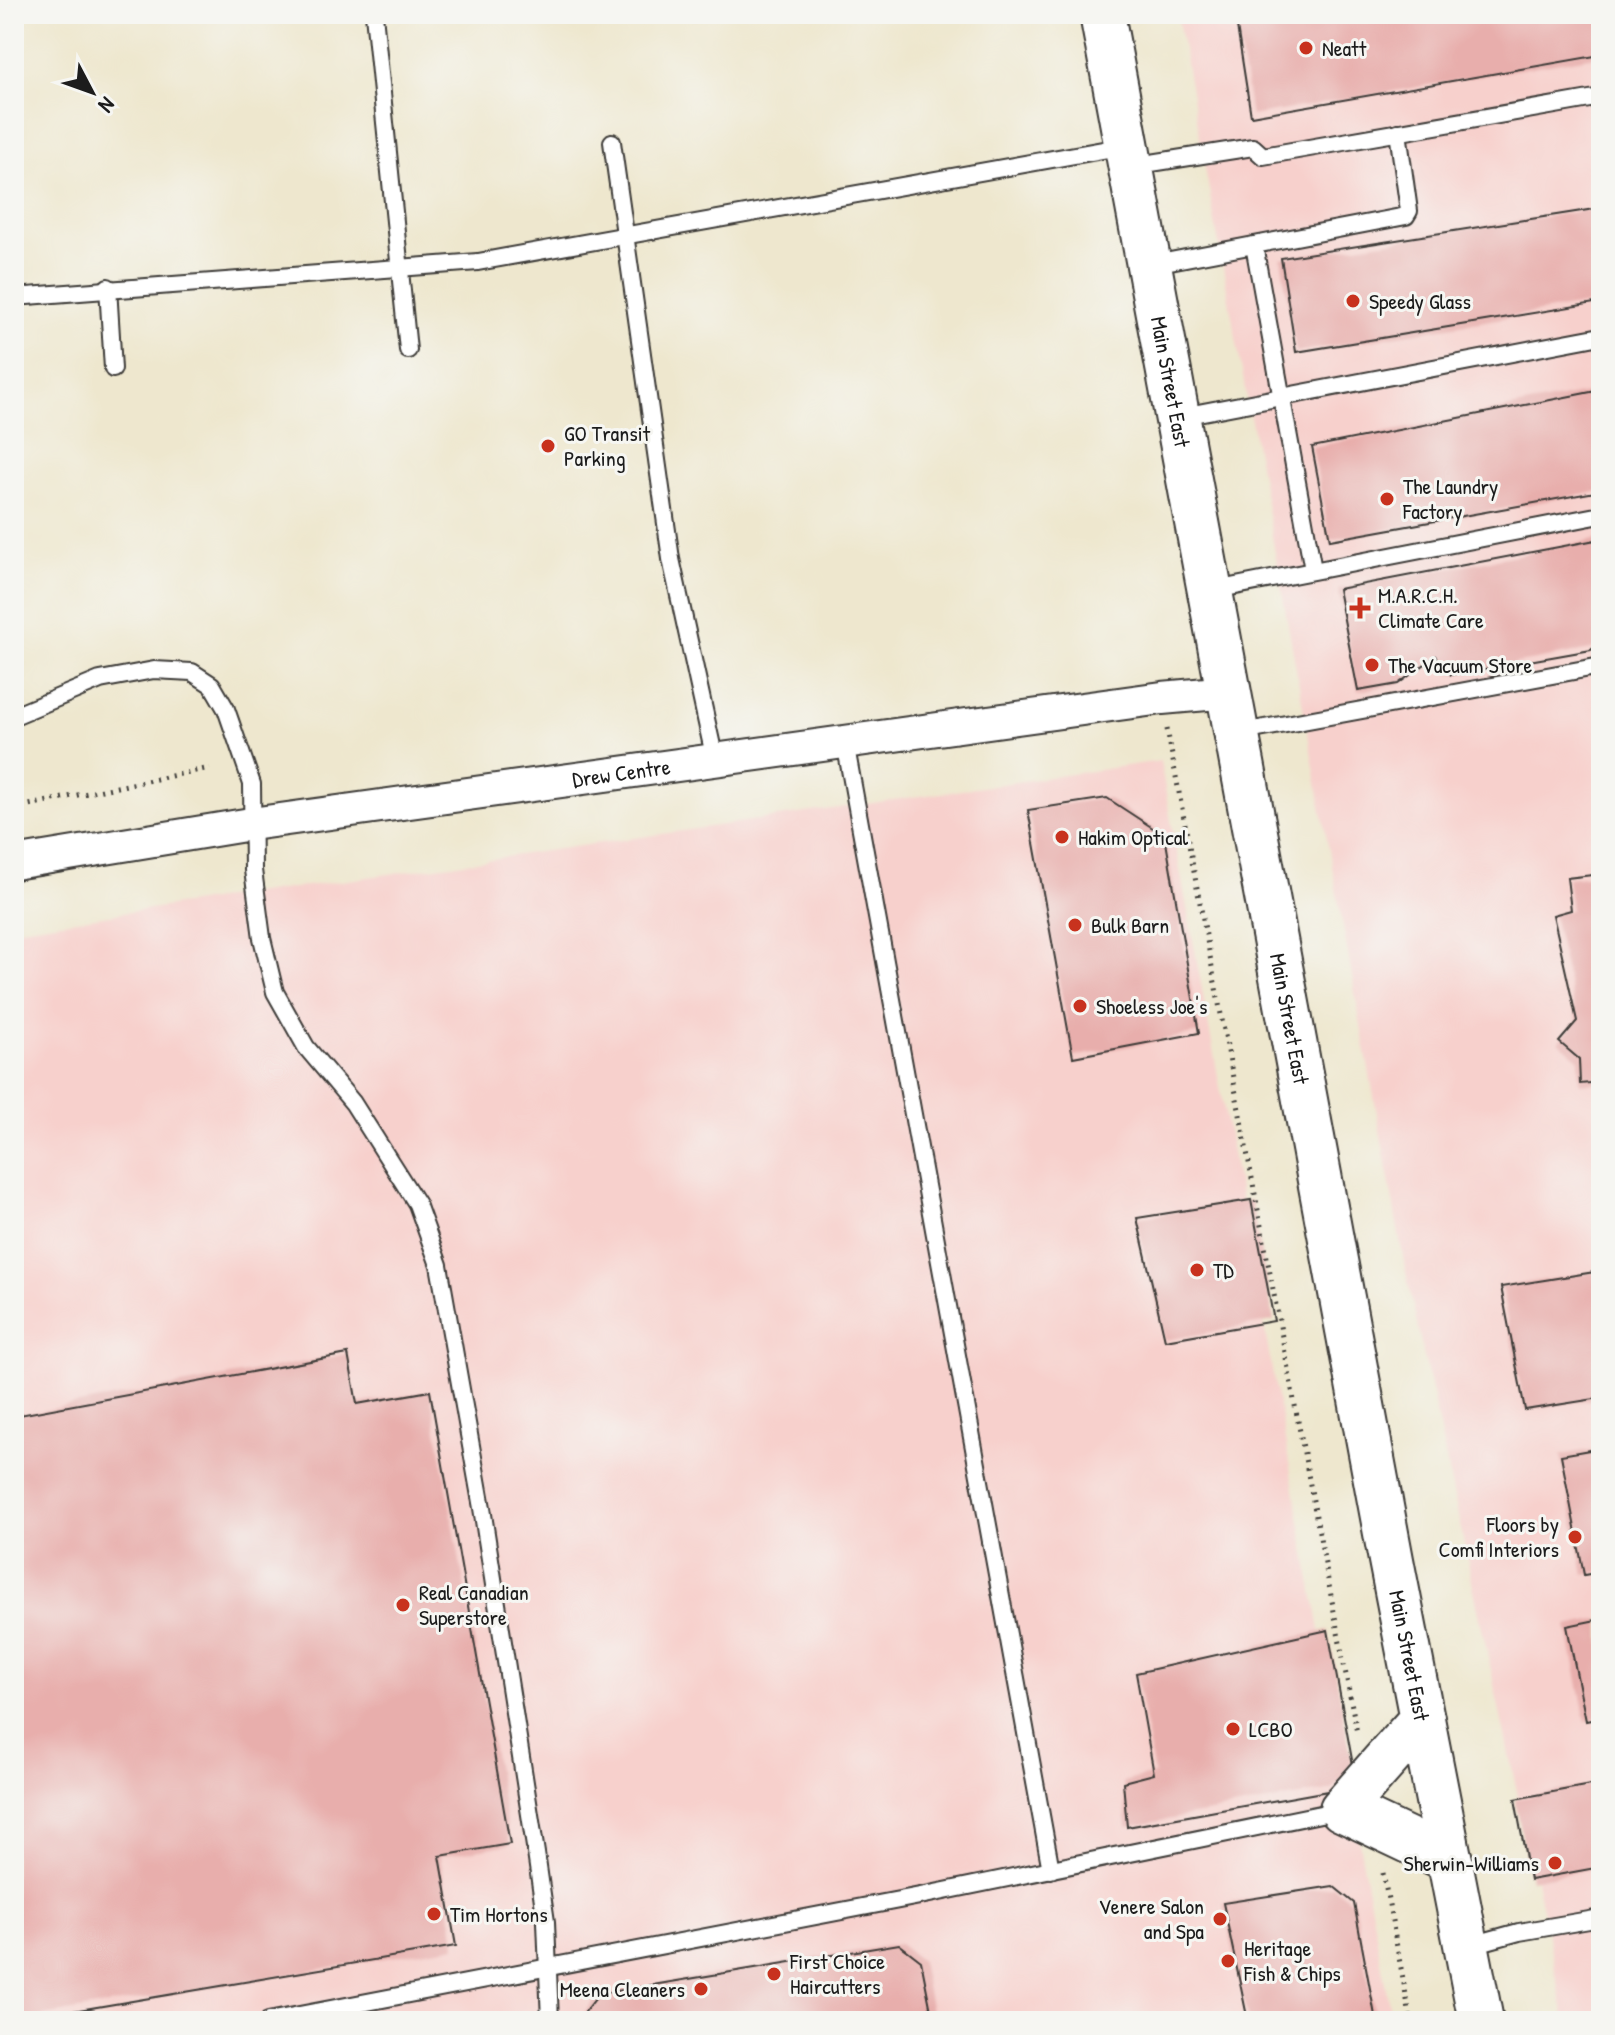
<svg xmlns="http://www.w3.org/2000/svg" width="1615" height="2035" font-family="'Patrick Hand',sans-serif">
	<rect width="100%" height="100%" fill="#f6f6f2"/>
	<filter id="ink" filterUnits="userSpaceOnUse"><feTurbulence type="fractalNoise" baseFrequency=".0125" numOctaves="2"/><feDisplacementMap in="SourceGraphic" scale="16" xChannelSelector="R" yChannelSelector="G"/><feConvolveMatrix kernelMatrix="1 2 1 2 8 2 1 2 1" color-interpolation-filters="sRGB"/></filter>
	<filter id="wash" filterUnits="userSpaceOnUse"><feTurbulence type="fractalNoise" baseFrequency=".006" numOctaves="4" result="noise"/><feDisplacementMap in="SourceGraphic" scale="32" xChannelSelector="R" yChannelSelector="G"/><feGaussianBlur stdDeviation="1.8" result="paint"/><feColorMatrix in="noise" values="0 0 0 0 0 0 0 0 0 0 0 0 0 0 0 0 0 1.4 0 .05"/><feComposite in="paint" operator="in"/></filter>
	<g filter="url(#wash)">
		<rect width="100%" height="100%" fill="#eee7ce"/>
		<!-- built -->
		<g fill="#f7d0cc">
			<path d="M1177 14H1601V2021H1566L1405 1268Z"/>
			<path d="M1160 761 1392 2021H14V929Z"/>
		</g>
		<g id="blocks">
			<!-- building -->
			<g fill="#e8aeac">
				<path d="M1235 14H1601V55L1251 116Z"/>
				<path d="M1601 208V302L1296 352 1281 258Z"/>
				<path d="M1601 390V491L1330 540 1312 447Z"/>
				<path d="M1601 539V641L1591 650 1451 675 1436 656 1398 684 1358 691 1338 589Z"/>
				<path d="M1107 798 1165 836 1199 1033 1073 1057 1028 810Z"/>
				<path d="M1601 874V1082L1580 1084 1579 1059 1559 1042 1577 1021 1553 915 1571 910 1567 878Z"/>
				<path d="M1251 1200 1274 1321 1165 1340 1137 1218Z"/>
				<path d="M1601 1271V1398L1525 1410 1501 1287Z"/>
				<path d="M348 1354 357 1404 430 1391 510 1844 440 1856 456 1946 14 2021V1416Z"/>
				<path d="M1601 1448V1572L1584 1575 1561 1455Z"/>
				<path d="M1601 1619V1718L1586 1721 1567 1626Z"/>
				<path d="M1328 1630 1353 1765 1333 1790 1127 1827 1123 1782 1154 1774 1136 1673Z"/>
				<path d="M1601 1783V1867L1530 1880 1515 1799Z"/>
				<path d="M1333 1886 1354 1903 1376 2021H1248L1223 1903Z"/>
				<path d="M899 1944 921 1961 933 2021H578L599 1994Z"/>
			</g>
		</g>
	</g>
	<g filter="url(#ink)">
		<use href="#blocks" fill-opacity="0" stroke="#3c3a37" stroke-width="2"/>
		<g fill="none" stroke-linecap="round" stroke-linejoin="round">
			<defs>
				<g id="lane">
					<path d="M374 14 408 350"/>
					<path d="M612 142 671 559 715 760"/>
					<path d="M1132 166 1253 147 1263 156 1601 97"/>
					<path d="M1254 245 1313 570"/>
					<path d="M1149 265 1406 216 1409 211 1398 132"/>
					<path d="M108 287 113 369"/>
					<path d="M14 297 478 262 1125 146"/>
					<path d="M1177 417 1601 336"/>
					<path d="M1210 591 1601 515"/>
					<path d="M14 716 100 680 154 670 192 672 212 685 226 709 252 784 253 870 262 938 275 992 306 1047 353 1103 417 1204 439 1265 482 1508 536 1853 546 1922 550 2021"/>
					<path d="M1237 733 1601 666"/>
					<path d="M845 742 1051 1870"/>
					<path d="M1468 1946 1519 1932 1601 1918"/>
					<path d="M268 2021 920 1896 1340 1810"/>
				</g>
				<g id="street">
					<path id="s1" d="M14 863 251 824 1162 698 1229 692"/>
				</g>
				<g id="secondary">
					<path id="s2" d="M1102 14 1391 1560 1481 2021"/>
					<path d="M1422 1719 1342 1809 1450 1860"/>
				</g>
			</defs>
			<!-- lane casing -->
			<use href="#lane" stroke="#3c3a37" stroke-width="20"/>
			<!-- street casing -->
			<use href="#street" stroke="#3c3a37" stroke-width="36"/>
			<!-- secondary casing -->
			<use href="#secondary" stroke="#3c3a37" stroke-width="48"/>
			<!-- path -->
			<g stroke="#3c3a37" stroke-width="5" stroke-dasharray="2 6" stroke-linecap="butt">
				<path d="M1167 729 1357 1733"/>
				<path d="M14 808 210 768"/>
				<path d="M1383 1873 1411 2021"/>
			</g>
			<!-- lane -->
			<use href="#lane" stroke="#fff" stroke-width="16"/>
			<!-- street -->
			<use href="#street" stroke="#fff" stroke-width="32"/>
			<!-- secondary -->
			<use href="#secondary" stroke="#fff" stroke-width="44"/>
		</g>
	</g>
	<!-- markers -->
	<g fill="#c8321e" stroke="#f6f6f2" stroke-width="3">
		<circle cx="1306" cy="48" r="8"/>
		<circle cx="1353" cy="301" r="8"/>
		<circle cx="548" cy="446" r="8"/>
		<circle cx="1387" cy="499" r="8"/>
		<path d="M1356 596h8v8h8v8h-8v8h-8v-8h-8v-8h8z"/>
		<circle cx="1372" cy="665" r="8"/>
		<circle cx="1062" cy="837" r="8"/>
		<circle cx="1075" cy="925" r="8"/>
		<circle cx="1080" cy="1006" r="8"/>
		<circle cx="1197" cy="1270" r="8"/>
		<circle cx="1575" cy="1537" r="8"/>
		<circle cx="403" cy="1605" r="8"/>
		<circle cx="1233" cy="1729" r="8"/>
		<circle cx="1555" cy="1863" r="8"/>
		<circle cx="434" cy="1914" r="8"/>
		<circle cx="1220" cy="1919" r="8"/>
		<circle cx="1228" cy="1961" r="8"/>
		<circle cx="774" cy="1974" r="8"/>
		<circle cx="701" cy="1989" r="8"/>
	</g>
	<g text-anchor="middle" stroke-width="6" stroke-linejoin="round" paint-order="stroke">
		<!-- poi labels -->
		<g font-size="22" fill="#1c1c1c" stroke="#f6f6f2" text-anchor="start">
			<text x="1322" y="56">Neatt</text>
			<text x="1369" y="309">Speedy Glass</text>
			<text x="564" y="441">GO Transit<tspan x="564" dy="25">Parking</tspan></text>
			<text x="1403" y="494">The Laundry<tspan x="1403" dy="25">Factory</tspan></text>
			<text x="1378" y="603">M.A.R.C.H.<tspan x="1378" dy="25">Climate Care</tspan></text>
			<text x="1388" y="673">The Vacuum Store</text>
			<text x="1078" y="845">Hakim Optical</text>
			<text x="1091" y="933">Bulk Barn</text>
			<text x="1096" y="1014">Shoeless Joe's</text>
			<text x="1213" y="1278">TD</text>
			<text x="1559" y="1532" text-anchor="end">Floors by<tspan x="1559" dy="25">Comfi Interiors</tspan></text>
			<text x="419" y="1600">Real Canadian<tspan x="419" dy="25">Superstore</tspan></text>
			<text x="1249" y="1737">LCBO</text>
			<text x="1539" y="1871" text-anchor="end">Sherwin-Williams</text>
			<text x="1204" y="1914" text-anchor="end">Venere Salon<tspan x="1204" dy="25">and Spa</tspan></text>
			<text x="450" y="1922">Tim Hortons</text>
			<text x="1244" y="1956">Heritage<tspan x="1244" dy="25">Fish &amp; Chips</tspan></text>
			<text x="790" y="1969">First Choice<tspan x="790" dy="25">Haircutters</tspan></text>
			<text x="685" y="1997" text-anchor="end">Meena Cleaners</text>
		</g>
		<!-- street labels -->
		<g font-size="22" fill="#1c1c1c" stroke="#f6f6f2">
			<text dy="8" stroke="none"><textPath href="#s2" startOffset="374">Main Street East</textPath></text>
			<text dy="8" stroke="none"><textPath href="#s1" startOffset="614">Drew Centre</textPath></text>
			<text dy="8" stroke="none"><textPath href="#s2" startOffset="1022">Main Street East</textPath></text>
			<text dy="8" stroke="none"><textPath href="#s2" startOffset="1670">Main Street East</textPath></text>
		</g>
	</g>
	<!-- margin -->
	<rect width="1615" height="2035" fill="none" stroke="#f6f6f2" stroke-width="48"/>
	<!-- north arrow -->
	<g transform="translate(92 92) rotate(131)" stroke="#f6f6f2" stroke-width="6" paint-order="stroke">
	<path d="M0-6L14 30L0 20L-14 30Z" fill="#1c1c1c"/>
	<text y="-12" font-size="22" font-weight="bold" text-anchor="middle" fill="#1c1c1c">N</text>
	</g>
</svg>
